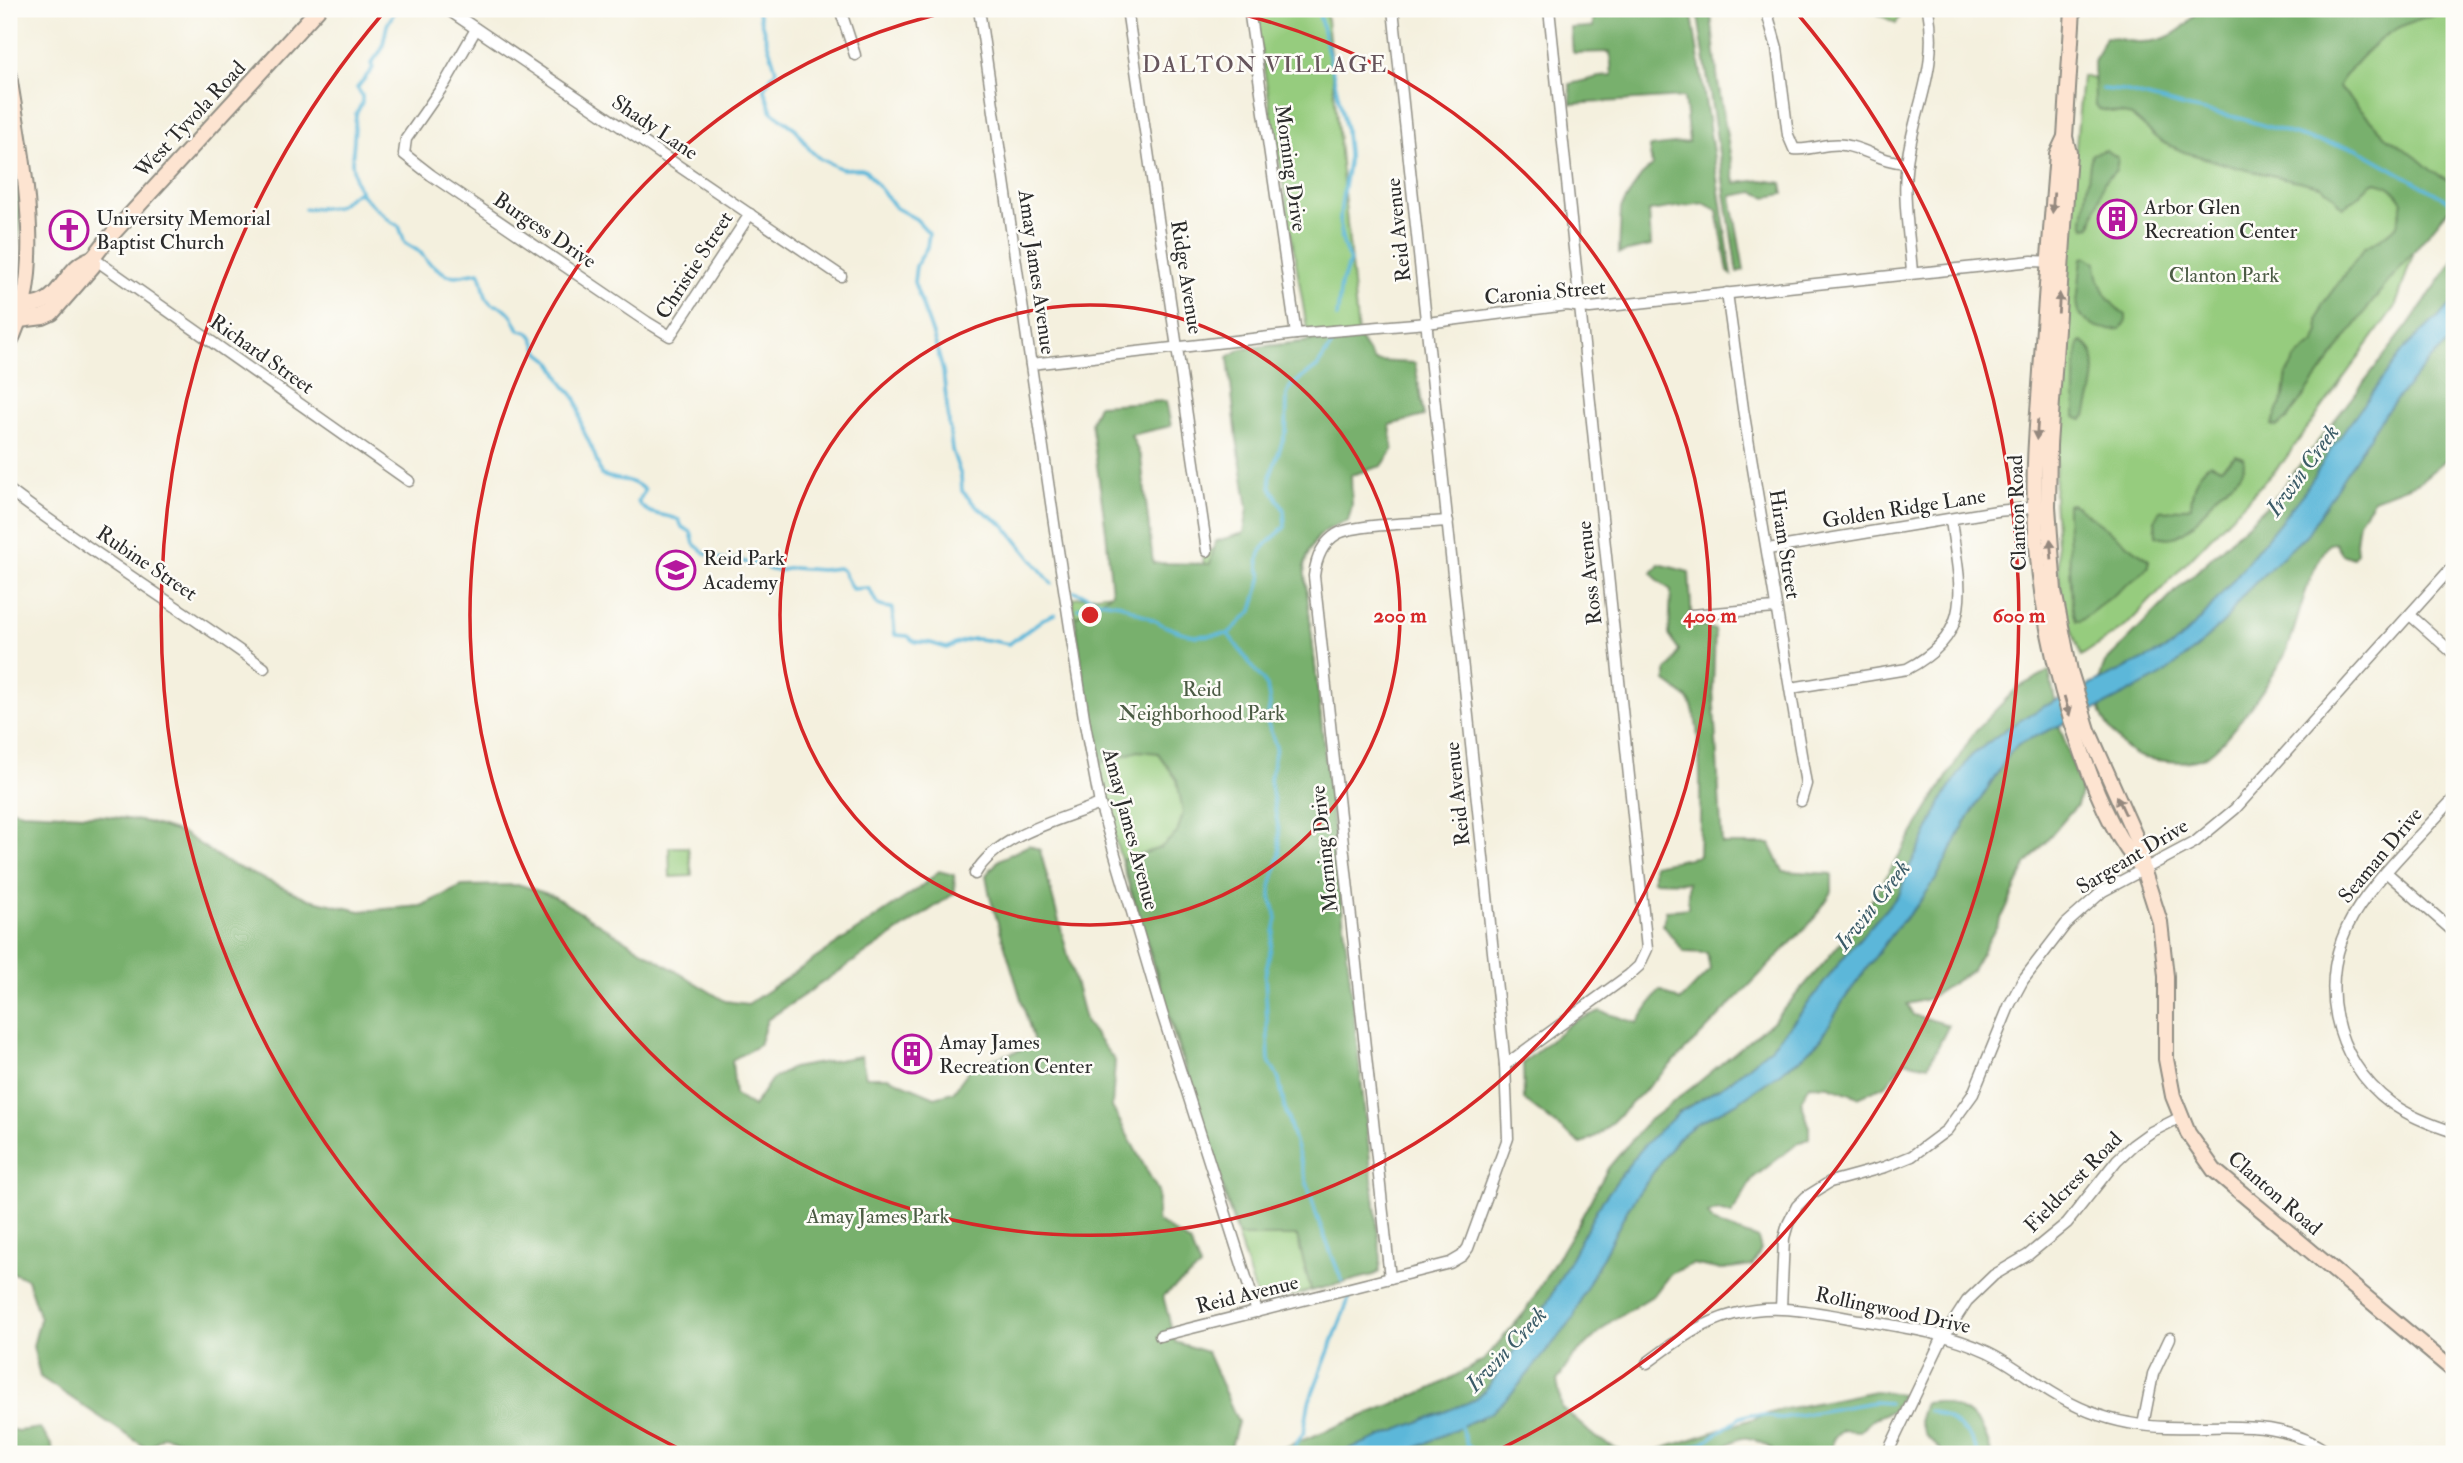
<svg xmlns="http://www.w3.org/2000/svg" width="2463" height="1463" font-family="'IM FELL Double Pica',serif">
	<rect width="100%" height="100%" fill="#fdfcf7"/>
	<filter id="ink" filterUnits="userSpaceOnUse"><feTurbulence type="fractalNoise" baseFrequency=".0143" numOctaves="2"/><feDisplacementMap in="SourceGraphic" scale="14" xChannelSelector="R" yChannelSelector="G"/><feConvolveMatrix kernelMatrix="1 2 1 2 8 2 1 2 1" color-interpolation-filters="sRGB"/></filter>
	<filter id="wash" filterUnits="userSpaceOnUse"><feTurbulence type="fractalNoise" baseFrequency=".00686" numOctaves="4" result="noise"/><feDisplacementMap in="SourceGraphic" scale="28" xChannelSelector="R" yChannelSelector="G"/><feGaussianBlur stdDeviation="1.57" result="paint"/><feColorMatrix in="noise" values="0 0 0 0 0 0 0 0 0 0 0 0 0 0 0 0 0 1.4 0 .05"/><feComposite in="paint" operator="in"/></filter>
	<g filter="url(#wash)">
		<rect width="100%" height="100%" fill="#f4f0de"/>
		<!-- green -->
		<g fill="#96cc7e" stroke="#607c54" stroke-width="2">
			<path d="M1254 9H1326L1370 457 1341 460 1348 521C1321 529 1311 540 1304 567L1381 1260 1379 1272 1373 1275 1259 1304 1166 1011 1108 815 1089 722 1072 598 1137 590 1204 565 1202 551 1260 543 1241 349 1309 341Z"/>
			<path d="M1881 9H1904L1896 23 1878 14Z"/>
			<path d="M2398 9H2454V205L2448 195 2426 215 2396 305 2283 462 2126 626 2081 656 2063 605 2059 577 2054 497 2069 229 2082 76 2284 128Z"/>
			<path d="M669 847H688L692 874 691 876 670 877Z"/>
		</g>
		<!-- forest -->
		<g fill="#78b06d" stroke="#526e4c" stroke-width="2">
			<path d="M1593 9H1691L1732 275 1728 272 1717 210 1704 203 1649 211 1651 246 1619 253 1621 208 1641 176 1652 166 1649 147 1689 142 1684 97 1571 104 1570 84 1599 77 1612 76 1610 52 1573 53 1571 28 1593 27Z"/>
			<path d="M1697 9H1706L1711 14 1718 83 1735 183 1762 180 1782 183 1784 194 1767 197 1754 192 1731 196 1744 270 1737 272Z"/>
			<path d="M2197 9H2454V12C2402 17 2370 41 2340 83L2339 87 2386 136 2416 157 2431 170 2454 184V203L2379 293 2287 419 2276 427 2272 425 2284 396 2287 373 2296 358 2314 343 2319 331 2318 320 2322 305 2365 247 2380 239 2397 225 2403 202C2396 191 2389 184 2376 182 2362 187 2356 202 2343 207L2339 204 2334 196 2320 186 2239 168 2184 152 2162 142 2132 116 2099 109 2095 104 2094 61 2105 37C2116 37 2127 42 2138 42 2163 43 2187 31 2197 9Z"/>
			<path d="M9 146 12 151C20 202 27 222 9 272Z"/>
			<path d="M2106 150 2118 158 2116 170 2104 182 2091 226 2085 227 2083 221 2090 163 2092 154Z"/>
			<path d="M2087 257 2096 263C2097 283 2108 304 2126 315V321L2120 329C2104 331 2089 326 2079 313L2077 302 2082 258Z"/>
			<path d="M2454 260V453L2419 482 2374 499 2359 521 2356 542 2357 553 2353 558 2342 554 2335 543 2329 544C2306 576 2301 612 2288 648 2280 669 2224 748 2204 757 2194 762 2177 762 2167 761 2133 759 2125 752 2107 725 2095 708 2097 681 2105 663L2178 589 2272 501 2408 325Z"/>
			<path d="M1358 336 1374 361 1415 363 1424 416 1390 425 1393 450 1382 466 1351 475 1352 506 1348 521C1321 529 1311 540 1304 566L1381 1260 1379 1272 1373 1275 1311 1291 1297 1236H1238L1122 860 1160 848 1177 833 1183 813 1177 780 1158 753 1138 751 1097 764 1089 722 1075 617 1112 593 1106 531 1091 422 1098 405 1166 401 1171 426 1131 435 1141 458 1153 563 1210 564 1216 541 1244 533 1248 508 1237 439 1228 357 1241 349Z"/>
			<path d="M2082 342C2105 353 2091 397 2086 416L2082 420 2075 417C2075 393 2074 367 2079 344Z"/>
			<path d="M2236 455 2243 458C2249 478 2223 485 2216 496 2203 513 2181 548 2156 535L2155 519 2160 510 2167 512 2191 506C2192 489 2195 475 2210 463L2221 468Z"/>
			<path d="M2070 504 2076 506 2149 560V566L2142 573 2080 621H2076L2072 605 2067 512V505Z"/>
			<path d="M1659 564 1689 572 1692 623 1715 630 1713 688 1722 844H1770L1783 871 1832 874V892L1813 920 1701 1035 1600 1134 1581 1144 1524 1100 1523 1063 1572 1022 1600 1011 1637 1023 1660 990 1680 1001 1710 970 1707 953 1684 952 1663 925 1666 911 1688 908V882L1653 881V865L1699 856C1700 828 1704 717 1688 699 1682 692 1672 687 1666 682V670L1673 664 1679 650 1669 635 1671 590 1658 581 1652 573Z"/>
			<path d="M2049 671 2055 701 2006 729 1971 756 1907 871 1900 893 1848 952 1796 1019 1769 1049 1728 1083 1679 1112 1633 1159 1598 1207 1545 1307 1489 1386 1475 1401 1336 1454H1268L1433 1388 1484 1360 1525 1312 1580 1220 1608 1168 1647 1122 1699 1082 1774 1020 1824 963 1861 918 1975 731 2017 688Z"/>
			<path d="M2059 725 2082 790 2077 805 2026 865 2004 913 1972 970 1928 999 1907 1004 1913 1015 1949 1025 1928 1066 1905 1061 1886 1085 1858 1097 1829 1086 1810 1085 1801 1101 1809 1125V1138L1797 1144 1753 1178 1732 1214 1718 1210 1708 1214 1714 1223 1758 1239 1761 1250 1752 1266 1722 1270 1692 1264 1670 1274 1654 1295 1610 1322 1572 1358 1557 1381 1562 1408 1596 1438 1628 1454H1403L1461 1425 1480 1419 1573 1319 1582 1296 1630 1205 1677 1139 1697 1123 1738 1102 1801 1058 1821 1039 1843 1001 1896 928 1916 907 1936 879 1964 825 2010 753 2018 744Z"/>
			<path d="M9 809 22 812 106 816 147 822 184 834 228 863 309 899 360 911 421 906 462 886 521 885 553 896 725 1001 748 1004 918 889 939 871 954 875 955 893 767 1020 759 1045 732 1060 735 1095 753 1107 771 1080 792 1068 861 1056 866 1077H888L935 1097 953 1092 972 1066 1035 1045 990 897 986 875 999 860 1029 845 1040 850 1086 1023 1115 1061 1112 1107 1158 1191 1157 1221 1190 1243 1200 1268 1163 1296 1175 1342 1207 1352 1238 1422 1231 1447 1216 1454H212L209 1447 163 1436 148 1449 40 1377 33 1346 40 1319 27 1279 9 1271Z"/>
			<path d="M1875 1391 1902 1394 1893 1410 1873 1419 1860 1431 1843 1430 1833 1439 1831 1454H1770L1772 1449C1747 1432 1738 1435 1716 1454H1646L1780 1410Z"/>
			<path d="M1935 1401C1967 1408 1985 1421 1991 1454H1945L1926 1436 1919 1422 1925 1402Z"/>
			<path d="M40 1428 52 1446 53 1454H9V1429L18 1431Z"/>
		</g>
		<!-- water -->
		<path fill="#5bb7d9" stroke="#437182" stroke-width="2" d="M2454 302V337L2427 363 2385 413 2307 534 2259 579 2242 596 2226 620 2197 648 2161 676 2103 706 2018 744 2010 753 1964 825 1936 879 1916 907 1896 928 1843 1001 1821 1039 1801 1058 1738 1102 1697 1123 1677 1139 1630 1205 1582 1296 1573 1319 1514 1391 1492 1412 1403 1454H1336L1475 1400 1489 1386 1545 1307 1598 1207 1633 1159 1652 1137 1680 1112 1728 1083 1769 1049 1796 1019 1848 952 1900 893 1907 871 1923 842 1943 798 1971 756 2006 729 2043 707 2173 646 2203 617 2305 491 2331 449 2406 347Z"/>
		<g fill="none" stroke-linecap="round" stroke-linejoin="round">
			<!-- stream -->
			<g stroke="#5bb7d9" stroke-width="3.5">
				<path d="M396 9 387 25 382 49 371 64 373 68 357 88 362 95V103L356 114 352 163 355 180 361 194 390 221 399 226 405 243 420 252 428 262 447 275 456 276 479 272C484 280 483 291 487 299 490 306 496 304 502 307 511 311 515 321 519 330 535 332 533 338 539 351 542 356 548 357 551 362 557 369 559 378 565 386 568 390 573 393 575 398 581 408 579 420 583 430 591 445 597 458 601 475 617 481 632 478 645 490L638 502C648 517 664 513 679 520L682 527 691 532 694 544 706 554 729 562 740 558 743 562 762 564 768 569 777 571 792 568 821 570 838 568 842 570 852 589 868 588C879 601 871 607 892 608L895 635 908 636C915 645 919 641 930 643 935 644 941 647 947 648 975 634 980 639 1009 644L1043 619 1055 614"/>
				<path d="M757 9 776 70 764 88 772 112 796 129 810 150 820 159 842 169H862L866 171 896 208 916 219 929 233 927 247 916 266 914 282 933 335 943 371 952 450 961 476 962 491 976 506 1004 525 1052 584"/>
				<path d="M1318 9 1346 129C1346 140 1349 152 1348 162 1343 199 1332 226 1350 261L1341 284 1337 317"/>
				<path d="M2102 89 2123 91 2190 108 2239 118 2312 140 2356 148 2454 204"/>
				<path d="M305 209 336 207 360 190"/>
				<path d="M1074 591 1101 601 1121 604 1167 627 1181 632 1196 636 1228 634 1252 611 1262 576C1251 550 1268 544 1285 527L1284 510 1271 487 1270 477 1286 431 1287 395 1290 387 1317 367 1333 343"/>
				<path d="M1078 608 1099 602"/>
				<path d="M1228 634 1267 686 1270 704 1267 721 1276 747 1270 780 1279 832 1280 854 1271 886V897L1277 918 1265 976 1269 1061 1279 1079 1284 1105 1317 1217 1342 1281"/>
				<path d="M1929 1411C1949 1416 1973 1433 1978 1454"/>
				<path d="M1460 1424 1467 1445 1478 1454"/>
				<path d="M1289 1454 1304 1432 1309 1402 1350 1296"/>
				<path d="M1671 1454 1703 1443 1741 1417 1751 1414 1781 1418 1874 1402 1889 1403"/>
			</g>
		</g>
	</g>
	<g filter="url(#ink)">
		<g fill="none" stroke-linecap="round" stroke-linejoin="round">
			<defs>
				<g id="street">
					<path d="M447 9 841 276"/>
					<path d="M840 9 855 55"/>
					<path d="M979 9 1056 537 1085 724 1100 804 1162 1013 1257 1312"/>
					<path d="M1127 9 1207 551"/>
					<path d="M1249 9 1296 334"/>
					<path d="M1766 9 1777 48 1788 135 1794 149C1811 151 1827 142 1844 145 1867 149 1882 162 1907 163"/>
					<path d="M476 29 445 83 406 139 404 154 431 175 647 322 670 336 750 214"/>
					<path d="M93 258 409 481"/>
					<path d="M1912 273C1910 241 1903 202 1906 171 1911 113 1940 72 1928 9"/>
					<path d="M1727 293 1743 409 1806 784 1801 801"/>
					<path d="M1031 364 1296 334 1427 323 1567 305 1590 308 2032 261 2054 262"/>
					<path d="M9 490C91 553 180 607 264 668"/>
					<path d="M1768 549 1997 511 2040 507"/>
					<path d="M1691 615 1775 608"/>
					<path d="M2410 615 2454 654"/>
					<path d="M1791 688 1907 669C1978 632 1959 585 1951 520"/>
					<path d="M2454 798C2423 833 2376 877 2353 916 2316 979 2333 1060 2391 1103 2410 1117 2432 1125 2454 1132"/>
					<path d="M2387 873 2454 932"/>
					<path d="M975 874C997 835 1060 820 1100 804"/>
					<path d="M1505 1065 1629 975 1639 966 1647 949 1549 9"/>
					<path d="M1390 1278 1314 576C1316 559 1322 543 1337 534 1355 524 1424 523 1448 521"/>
					<path d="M1781 1308 1784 1238 1788 1224 1797 1206 1806 1197 1830 1182 1885 1167 1912 1156 1947 1130 1973 1094 2010 1004 2023 980 2066 924 2103 891 2195 842 2235 809 2454 565"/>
					<path d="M1160 1336 1450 1263 1462 1256 1468 1248 1508 1138 1505 1065 1393 9"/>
					<path d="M1647 1363C1675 1342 1700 1323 1734 1314 1775 1302 1819 1313 1860 1320 1903 1327 1948 1333 1988 1352 2011 1363 2030 1379 2051 1392 2075 1407 2101 1418 2129 1423 2198 1437 2270 1408 2330 1454"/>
					<path d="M2143 1425 2153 1374 2170 1338"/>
					<path d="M1887 1454 1941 1341 1967 1301 1994 1275 2028 1255 2067 1223 2117 1160 2133 1145 2151 1132 2181 1117"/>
				</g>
				<g id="secondary">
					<path d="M2073 9 2065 137 2057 154C2051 226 2046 298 2041 371 2038 416 2033 463 2035 508 2037 592 2054 674 2082 752 2095 790 2115 840 2143 869"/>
					<path d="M9 75C21 155 48 270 9 344"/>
					<path d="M2065 137 2069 153 2049 445 2048 507 2054 591 2070 671 2088 730 2140 847 2143 869 2160 922 2166 976V1059L2173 1096 2188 1133 2214 1170 2454 1371"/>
					<path d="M23 305C63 309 62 265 93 258"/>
					<path d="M20 320 43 317 52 313 93 266V258L107 240 318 9"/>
				</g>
			</defs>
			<!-- street casing -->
			<use href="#street" stroke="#908e84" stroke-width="13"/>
			<!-- secondary casing -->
			<use href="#secondary" stroke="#908e84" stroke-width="18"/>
			<!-- street -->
			<use href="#street" stroke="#fff" stroke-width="10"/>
			<!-- secondary -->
			<use href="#secondary" stroke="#fde4d1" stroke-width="14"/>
		</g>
		<!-- one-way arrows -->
		<defs><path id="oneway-solid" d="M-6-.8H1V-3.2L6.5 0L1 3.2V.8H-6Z" transform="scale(1.75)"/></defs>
		<g fill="#94887e">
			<use href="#oneway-solid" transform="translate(2053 203) rotate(94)"/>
			<use href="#oneway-solid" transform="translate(2059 303) rotate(-86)"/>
			<use href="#oneway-solid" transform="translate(2037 430) rotate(94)"/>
			<use href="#oneway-solid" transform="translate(2051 549) rotate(-95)"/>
			<use href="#oneway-solid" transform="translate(2067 706) rotate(74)"/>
			<use href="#oneway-solid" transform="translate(2121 805) rotate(-115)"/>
		</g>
	</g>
	<!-- distance rings -->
	<g fill="none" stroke="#d62828" stroke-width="3.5">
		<circle cx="1090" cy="615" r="310"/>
		<path d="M1224 10A620 620 0 1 1 956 10"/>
		<path d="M690 1454A929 929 0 0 1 384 12M1796 12A929 929 0 0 1 1490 1454"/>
	</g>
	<!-- icons -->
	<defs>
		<symbol id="building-ring" viewBox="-11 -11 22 22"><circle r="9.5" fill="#fdfcf7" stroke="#b5179e" stroke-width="1.5"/><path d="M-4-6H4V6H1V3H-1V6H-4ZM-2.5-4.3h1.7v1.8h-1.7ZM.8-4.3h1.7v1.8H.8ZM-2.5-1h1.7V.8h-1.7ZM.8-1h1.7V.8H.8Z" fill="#b5179e"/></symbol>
		<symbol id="church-ring" viewBox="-11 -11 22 22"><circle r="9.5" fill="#fdfcf7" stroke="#b5179e" stroke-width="1.5"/><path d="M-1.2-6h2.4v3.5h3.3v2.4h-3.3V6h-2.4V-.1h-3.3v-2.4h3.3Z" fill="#b5179e"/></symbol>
		<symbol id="school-ring" viewBox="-11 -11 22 22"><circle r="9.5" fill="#fdfcf7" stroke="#b5179e" stroke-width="1.5"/><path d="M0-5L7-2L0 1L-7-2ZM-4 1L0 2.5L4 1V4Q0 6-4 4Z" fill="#b5179e"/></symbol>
	</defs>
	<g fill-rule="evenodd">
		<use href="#building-ring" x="2095" y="197" width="44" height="44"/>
		<use href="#church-ring" x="47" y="208" width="44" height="44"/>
		<use href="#school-ring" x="654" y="548" width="44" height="44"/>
		<use href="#building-ring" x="890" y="1032" width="44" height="44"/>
	</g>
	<g text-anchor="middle" stroke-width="5" stroke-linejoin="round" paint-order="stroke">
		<!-- street labels -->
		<g font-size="21" fill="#2b2b2b" stroke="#fdfcf7">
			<text transform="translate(190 119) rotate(-47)" y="7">West Tyvola Road</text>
			<text transform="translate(655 127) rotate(34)" y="7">Shady Lane</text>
			<text transform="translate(1291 168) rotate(82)" y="7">Morning Drive</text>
			<text transform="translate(545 230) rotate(34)" y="7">Burgess Drive</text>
			<text transform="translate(1398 230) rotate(-96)" y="7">Reid Avenue</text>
			<text transform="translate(694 265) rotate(-57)" y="7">Christie Street</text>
			<text transform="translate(1037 272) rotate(82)" y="7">Amay James Avenue</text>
			<text transform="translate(1187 277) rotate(81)" y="7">Ridge Avenue</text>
			<text transform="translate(1545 292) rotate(-5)" y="7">Caronia Street</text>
			<text transform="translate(262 354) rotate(35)" y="7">Richard Street</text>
			<text transform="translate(1904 508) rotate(-9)" y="7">Golden Ridge Lane</text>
			<text transform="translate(2017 513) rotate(-92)" y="7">Clanton Road</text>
			<text transform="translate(1785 544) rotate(81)" y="7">Hiram Street</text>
			<text transform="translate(147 563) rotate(34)" y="7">Rubine Street</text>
			<text transform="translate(1589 573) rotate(-96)" y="7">Ross Avenue</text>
			<text transform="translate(1457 794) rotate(-96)" y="7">Reid Avenue</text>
			<text transform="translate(1131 829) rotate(75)" y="7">Amay James Avenue</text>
			<text transform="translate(1324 849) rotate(-96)" y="7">Morning Drive</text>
			<text transform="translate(2380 855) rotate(-50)" y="7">Seaman Drive</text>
			<text transform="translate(2132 856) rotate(-31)" y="7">Sargeant Drive</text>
			<text transform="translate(2073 1182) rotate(-46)" y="7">Fieldcrest Road</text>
			<text transform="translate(2275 1193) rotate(41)" y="7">Clanton Road</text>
			<text transform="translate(1247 1294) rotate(-14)" y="7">Reid Avenue</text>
			<text transform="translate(1893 1310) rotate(12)" y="7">Rollingwood Drive</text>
		</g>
		<!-- poi labels -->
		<g font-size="21" fill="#2b2b2b" stroke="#fdfcf7" text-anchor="start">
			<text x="2144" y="214">Arbor Glen<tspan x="2144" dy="24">Recreation Center</tspan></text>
			<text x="96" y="225">University Memorial<tspan x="96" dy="24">Baptist Church</tspan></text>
			<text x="703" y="565">Reid Park<tspan x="703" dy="24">Academy</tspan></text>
			<text x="939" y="1049">Amay James<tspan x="939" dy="24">Recreation Center</tspan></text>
		</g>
		<!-- park labels -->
		<g font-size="21" fill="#4b5b44" stroke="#fdfcf7">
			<text x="2224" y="282">Clanton Park</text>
			<text x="1202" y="696">Reid<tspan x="1202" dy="24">Neighborhood Park</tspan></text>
			<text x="878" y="1223">Amay James Park</text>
		</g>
		<!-- neighbourhood labels -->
		<g font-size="23" letter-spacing="2" fill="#66555c" stroke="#fdfcf7">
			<text x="1265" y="72">DALTON VILLAGE</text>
		</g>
		<!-- water labels -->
		<g font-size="23" font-style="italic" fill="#3c5c68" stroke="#fdfcf7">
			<text transform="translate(2302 470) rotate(-54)" y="8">Irwin Creek</text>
			<text transform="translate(1872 905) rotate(-52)" y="8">Irwin Creek</text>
			<text transform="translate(1506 1349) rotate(-47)" y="8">Irwin Creek</text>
		</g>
	</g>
	<circle cx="1090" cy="615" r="10" fill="#d62828" stroke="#fdfcf7" stroke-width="3.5"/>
	<g font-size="21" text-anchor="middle" font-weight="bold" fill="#d62828" stroke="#fdfcf7" stroke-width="5" stroke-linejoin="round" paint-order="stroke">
		<text x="1400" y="622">200 m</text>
		<text x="1710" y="622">400 m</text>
		<text x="2019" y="622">600 m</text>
	</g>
	<!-- margin -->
	<rect width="2463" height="1463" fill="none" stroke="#fdfcf7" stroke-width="35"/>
</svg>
